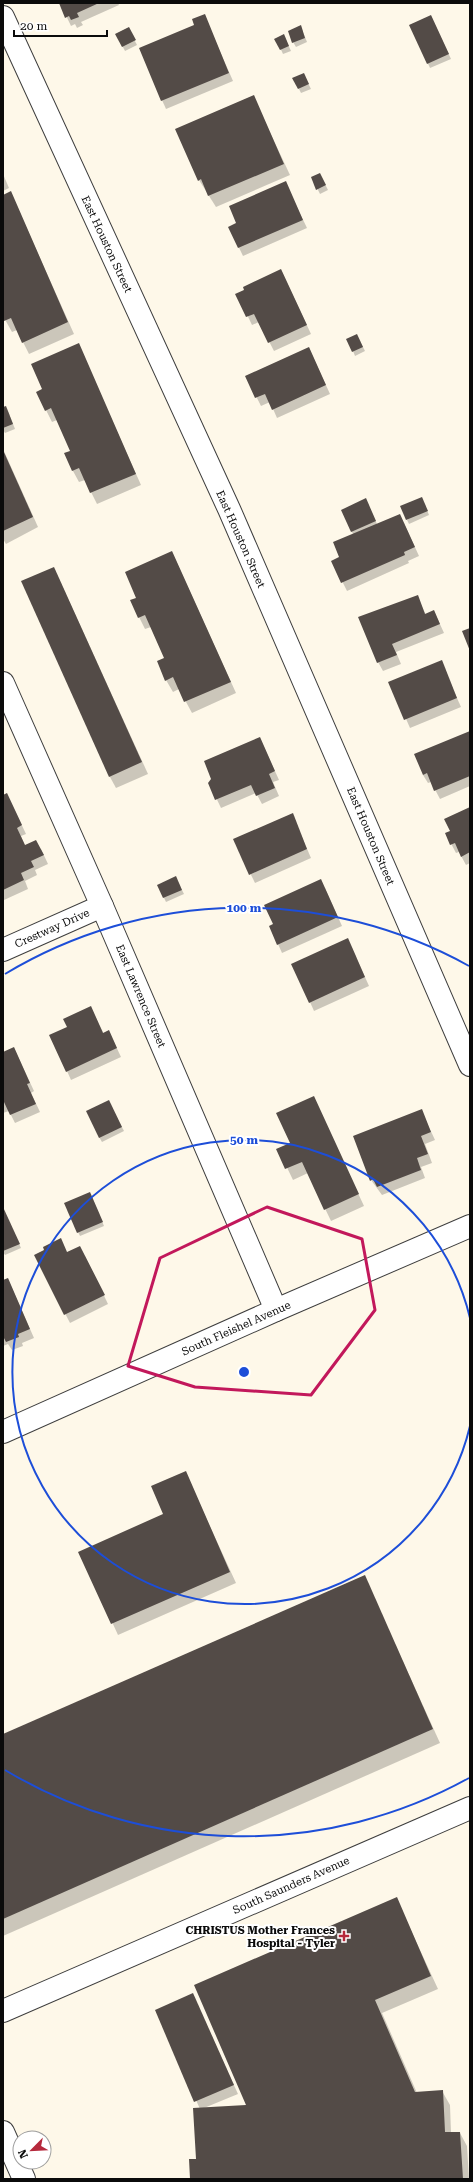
<svg xmlns="http://www.w3.org/2000/svg" width="473" height="2182" font-family="'Roboto Serif',serif">
	<rect width="100%" height="100%" fill="#fef8e9"/>
	<!-- shadow -->
	<g fill="#0003">
		<path d="M60 3H118L119 5 81 22 83 25 77 28 75 24 71 26Z"/>
		<path d="M204 15 233 81 166 109 162 100 195 26Z"/>
		<path d="M431 16 451 59 430 68 410 25Z"/>
		<path d="M301 27 307 42 296 47 293 42Z"/>
		<path d="M128 28 137 45 125 51 116 34Z"/>
		<path d="M276 39 286 40 291 51 283 54Z"/>
		<path d="M306 79 311 89 301 93 299 89Z"/>
		<path d="M253 96 290 175 216 207 199 180 177 129Z"/>
		<path d="M3 174 9 188 3 191Z"/>
		<path d="M312 178H322L328 190 320 194Z"/>
		<path d="M285 182 307 228 243 256 229 227 238 224Z"/>
		<path d="M11 193 74 334 29 354 17 330 12 332 3 316V196Z"/>
		<path d="M281 270 311 334 274 351 259 322 252 325 237 294Z"/>
		<path d="M359 339 365 351 355 356 353 351Z"/>
		<path d="M78 344 141 485 97 504 85 480 79 482 73 471 65 454 71 451 57 420 52 422 46 410 44 390Z"/>
		<path d="M309 348 330 394 277 418 270 402 261 406 246 376Z"/>
		<path d="M3 408 8 411 15 429 5 433 3 430Z"/>
		<path d="M3 449 38 527 6 544 3 539Z"/>
		<path d="M424 503 429 515 409 524 407 520Z"/>
		<path d="M368 504 377 524 404 523 419 556 408 561 409 563 347 591 332 561 341 557 353 534 342 510Z"/>
		<path d="M172 552 236 693 192 713 179 689 173 692 166 680 165 658 151 627 145 629 131 601 138 598Z"/>
		<path d="M54 568 148 774 116 788 110 777Z"/>
		<path d="M417 596 426 615 434 611 444 633 396 652 401 664 383 671 378 662Z"/>
		<path d="M441 662 461 707 410 728 390 682Z"/>
		<path d="M470 733V786L440 799 431 782 428 783 423 775Z"/>
		<path d="M260 738 279 780 273 782 279 796 262 804 256 793 221 808 209 783Z"/>
		<path d="M7 794 26 834 21 836 25 846 41 849 48 864 35 870 37 875 25 881 28 889 4 900 3 796Z"/>
		<path d="M470 808V863L466 865 459 852 456 853 446 834 451 832Z"/>
		<path d="M292 814 311 858 255 883 234 840Z"/>
		<path d="M178 882 184 894 166 902 158 885Z"/>
		<path d="M325 888 342 926 282 953 278 944Z"/>
		<path d="M352 948 369 986 314 1011 310 1002Z"/>
		<path d="M91 1008 104 1034 113 1040 121 1057 71 1080 67 1071 68 1027Z"/>
		<path d="M14 1048 34 1091 31 1093 40 1112 15 1123 9 1111 3 1113V1053Z"/>
		<path d="M313 1097 364 1206 331 1221 308 1173 293 1180 278 1149 291 1143Z"/>
		<path d="M111 1106 124 1131 102 1142 99 1137Z"/>
		<path d="M421 1110 435 1140 425 1144 432 1163 421 1167 425 1178 382 1195 371 1180Z"/>
		<path d="M92 1197 104 1226 80 1236 78 1232Z"/>
		<path d="M3 1209 21 1248 5 1255 3 1252Z"/>
		<path d="M35 1255 85 1256 108 1304 70 1323Z"/>
		<path d="M8 1279 34 1338 22 1343 23 1346 12 1350 8 1344 3 1346V1281Z"/>
		<path d="M185 1472 236 1583 118 1635 80 1552 165 1514Z"/>
		<path d="M364 1576 440 1743 3 1936V1735Z"/>
		<path d="M396 1898 438 1989 382 2013 417 2093 442 2091 450 2105 451 2133H460L467 2146 469 2179H191L197 2160 200 2109 156 2011 193 1995 238 2094 204 2108 248 2106Z"/>
	</g>
	<!-- building -->
	<g fill="#534b47">
		<path d="M59 3H99L77 13 79 17 71 20 69 16 65 18Z"/>
		<path d="M205 14 229 73 161 101 139 48 194 25 192 19Z"/>
		<path d="M431 15 449 54 427 64 409 25Z"/>
		<path d="M301 25 305 38 292 43 288 31Z"/>
		<path d="M129 27 136 40 122 47 115 34Z"/>
		<path d="M284 34 289 46 280 50 274 39Z"/>
		<path d="M304 73 309 84 298 89 292 78Z"/>
		<path d="M254 95 284 164 208 196 201 179 198 181 175 129Z"/>
		<path d="M320 173 326 185 316 190 311 177Z"/>
		<path d="M286 181 303 220 238 248 228 227 236 223 229 206Z"/>
		<path d="M11 191 68 322 22 343 11 318 4 321 3 319V195Z"/>
		<path d="M281 269 307 325 268 343 254 314 246 317 235 294 244 290 243 287Z"/>
		<path d="M357 334 363 347 352 352 346 339Z"/>
		<path d="M79 343 136 474 90 493 79 468 72 471 64 453 70 451 51 408 45 411 36 392 42 389 31 364Z"/>
		<path d="M309 347 326 385 272 410 265 394 255 398 245 376Z"/>
		<path d="M6 406 13 424 3 428V407Z"/>
		<path d="M3 450 33 517 3 531Z"/>
		<path d="M422 497 428 511 406 520 400 506Z"/>
		<path d="M366 498 376 521 351 532 341 510Z"/>
		<path d="M400 514 415 547 404 552 405 555 341 583 331 561 339 557 333 542Z"/>
		<path d="M172 551 231 682 184 702 173 677 165 681 157 661 164 658 145 615 138 618 130 600 136 598 125 572Z"/>
		<path d="M54 567 142 762 109 777 21 581Z"/>
		<path d="M418 595 425 614 434 610 440 624 392 644 397 655 377 663 358 617Z"/>
		<path d="M470 628V651L462 631Z"/>
		<path d="M442 660 457 698 404 720 388 682Z"/>
		<path d="M470 731V776L434 791 427 773 423 775 414 754Z"/>
		<path d="M260 737 275 771 269 774 275 788 256 796 251 785 215 800 208 783 211 779 204 761Z"/>
		<path d="M7 793 22 825 17 828 25 845 36 840 44 855 31 861 34 867 21 873 24 880 3 890V795Z"/>
		<path d="M470 807V852L461 857 455 843 450 845 445 833 450 831 444 819Z"/>
		<path d="M293 813 307 849 249 875 233 839Z"/>
		<path d="M176 876 182 890 163 898 157 885Z"/>
		<path d="M321 879 338 917 277 945 269 926 273 924 264 905Z"/>
		<path d="M348 938 365 977 309 1003 291 964Z"/>
		<path d="M91 1006 103 1033 109 1030 117 1048 66 1072 49 1035 67 1027 63 1019Z"/>
		<path d="M14 1047 30 1083 27 1084 36 1104 10 1115 4 1102 3 1103V1052Z"/>
		<path d="M314 1096 359 1194 324 1210 302 1162 285 1169 276 1149 290 1143 276 1113Z"/>
		<path d="M109 1100 122 1127 99 1138 86 1111Z"/>
		<path d="M422 1109 431 1132 421 1136 428 1154 417 1158 421 1170 377 1187 373 1179 370 1181 353 1136Z"/>
		<path d="M90 1192 103 1222 77 1233 64 1203Z"/>
		<path d="M3 1207 20 1244 3 1251Z"/>
		<path d="M61 1238 67 1252 80 1246 105 1295 64 1315 34 1255 44 1250 43 1247Z"/>
		<path d="M8 1278 30 1329 18 1334 19 1337 6 1342 3 1336V1280Z"/>
		<path d="M186 1471 230 1572 111 1624 78 1552 163 1514 151 1486Z"/>
		<path d="M365 1575 433 1729 3 1919V1734Z"/>
		<path d="M397 1897 431 1976 375 2000 415 2092 443 2090 445 2132H460L463 2179H190L189 2159H196L193 2108 246 2105 194 1985Z"/>
		<path d="M193 1993 234 2085 194 2102 155 2010Z"/>
	</g>
	<g fill="none" stroke-linecap="round" stroke-linejoin="round">
		<defs>
			<g id="minor">
				<path d="M3 17 229 509 470 1065"/>
				<path d="M3 683 102 906 276 1310"/>
				<path d="M3 950 102 906"/>
				<path d="M3 1432 276 1310 470 1226"/>
				<path d="M3 2011 470 1808"/>
				<path d="M3 2132 24 2179"/>
			</g>
		</defs>
		<!-- minor casing -->
		<use href="#minor" stroke="#3e3e3e" stroke-width="24"/>
		<!-- minor -->
		<use href="#minor" stroke="#fff" stroke-width="22"/>
	</g>
	<!-- marked area -->
	<path fill="none" stroke="#c2185b" stroke-width="3" stroke-linejoin="round" d="M267 1207 362 1239 375 1310 311 1395 195 1387 128 1366 160 1258Z"/>
	<!-- distance rings -->
	<g fill="none" stroke="#1d4ed8" stroke-width="2">
		<path d="M470 1426A232 232 0 1 1 470 1318"/>
		<path d="M469 1778A464 464 0 0 1 5 1770M5 974A464 464 0 0 1 469 966"/>
	</g>
	<!-- markers -->
	<path fill="#b5293c" stroke="#fff" stroke-width="1.5" d="M342 1930h4v4h4v4h-4v4h-4v-4h-4v-4h4z"/>
	<g text-anchor="middle" stroke-width="4" stroke-linejoin="round" paint-order="stroke">
		<!-- street labels -->
		<g font-size="11" fill="#0b0b0b" stroke="#fff">
			<text transform="translate(107 244) rotate(65)" y="4">East Houston Street</text>
			<text transform="translate(241 539) rotate(66)" y="4">East Houston Street</text>
			<text transform="translate(371 836) rotate(67)" y="4">East Houston Street</text>
			<text transform="translate(52 928) rotate(-24)" y="4">Crestway Drive</text>
			<text transform="translate(141 996) rotate(67)" y="4">East Lawrence Street</text>
			<text transform="translate(236 1328) rotate(-24)" y="4">South Fleishel Avenue</text>
			<text transform="translate(291 1885) rotate(-24)" y="4">South Saunders Avenue</text>
		</g>
		<!-- poi labels -->
		<g font-size="11" font-weight="bold" fill="#0b0b0b" stroke="#fff" text-anchor="end">
			<text x="335" y="1934">CHRISTUS Mother Frances<tspan x="335" dy="13">Hospital - Tyler</tspan></text>
		</g>
	</g>
	<circle cx="244" cy="1372" r="6" fill="#1d4ed8" stroke="#fff" stroke-width="2"/>
	<g font-size="12" text-anchor="middle" font-weight="bold" fill="#1d4ed8" stroke="#fff" stroke-width="4" stroke-linejoin="round" paint-order="stroke">
		<text x="244" y="912">100 m</text>
		<text x="244" y="1144">50 m</text>
	</g>
	<!-- border -->
	<rect width="473" height="2182" fill="none" stroke="#0b0b0b" stroke-width="8"/>
	<!-- north arrow -->
	<g transform="translate(32 2150) rotate(246)"><circle r="19" fill="#ffffff" stroke="#9d9d9d"/>
	<path d="M0-3L7 15L0 10L-7 15Z" fill="#b5293c"/>
	<text y="-6" font-size="11" font-weight="bold" text-anchor="middle" fill="#0b0b0b">N</text>
	</g>
	<!-- scale -->
	<path d="M14 30v6h93v-6" fill="none" stroke="#0b0b0b" stroke-width="2"/>
	<text x="20" y="30" font-size="12" fill="#0b0b0b" stroke="#ffffff" stroke-width="3" paint-order="stroke">20 m</text>
</svg>
